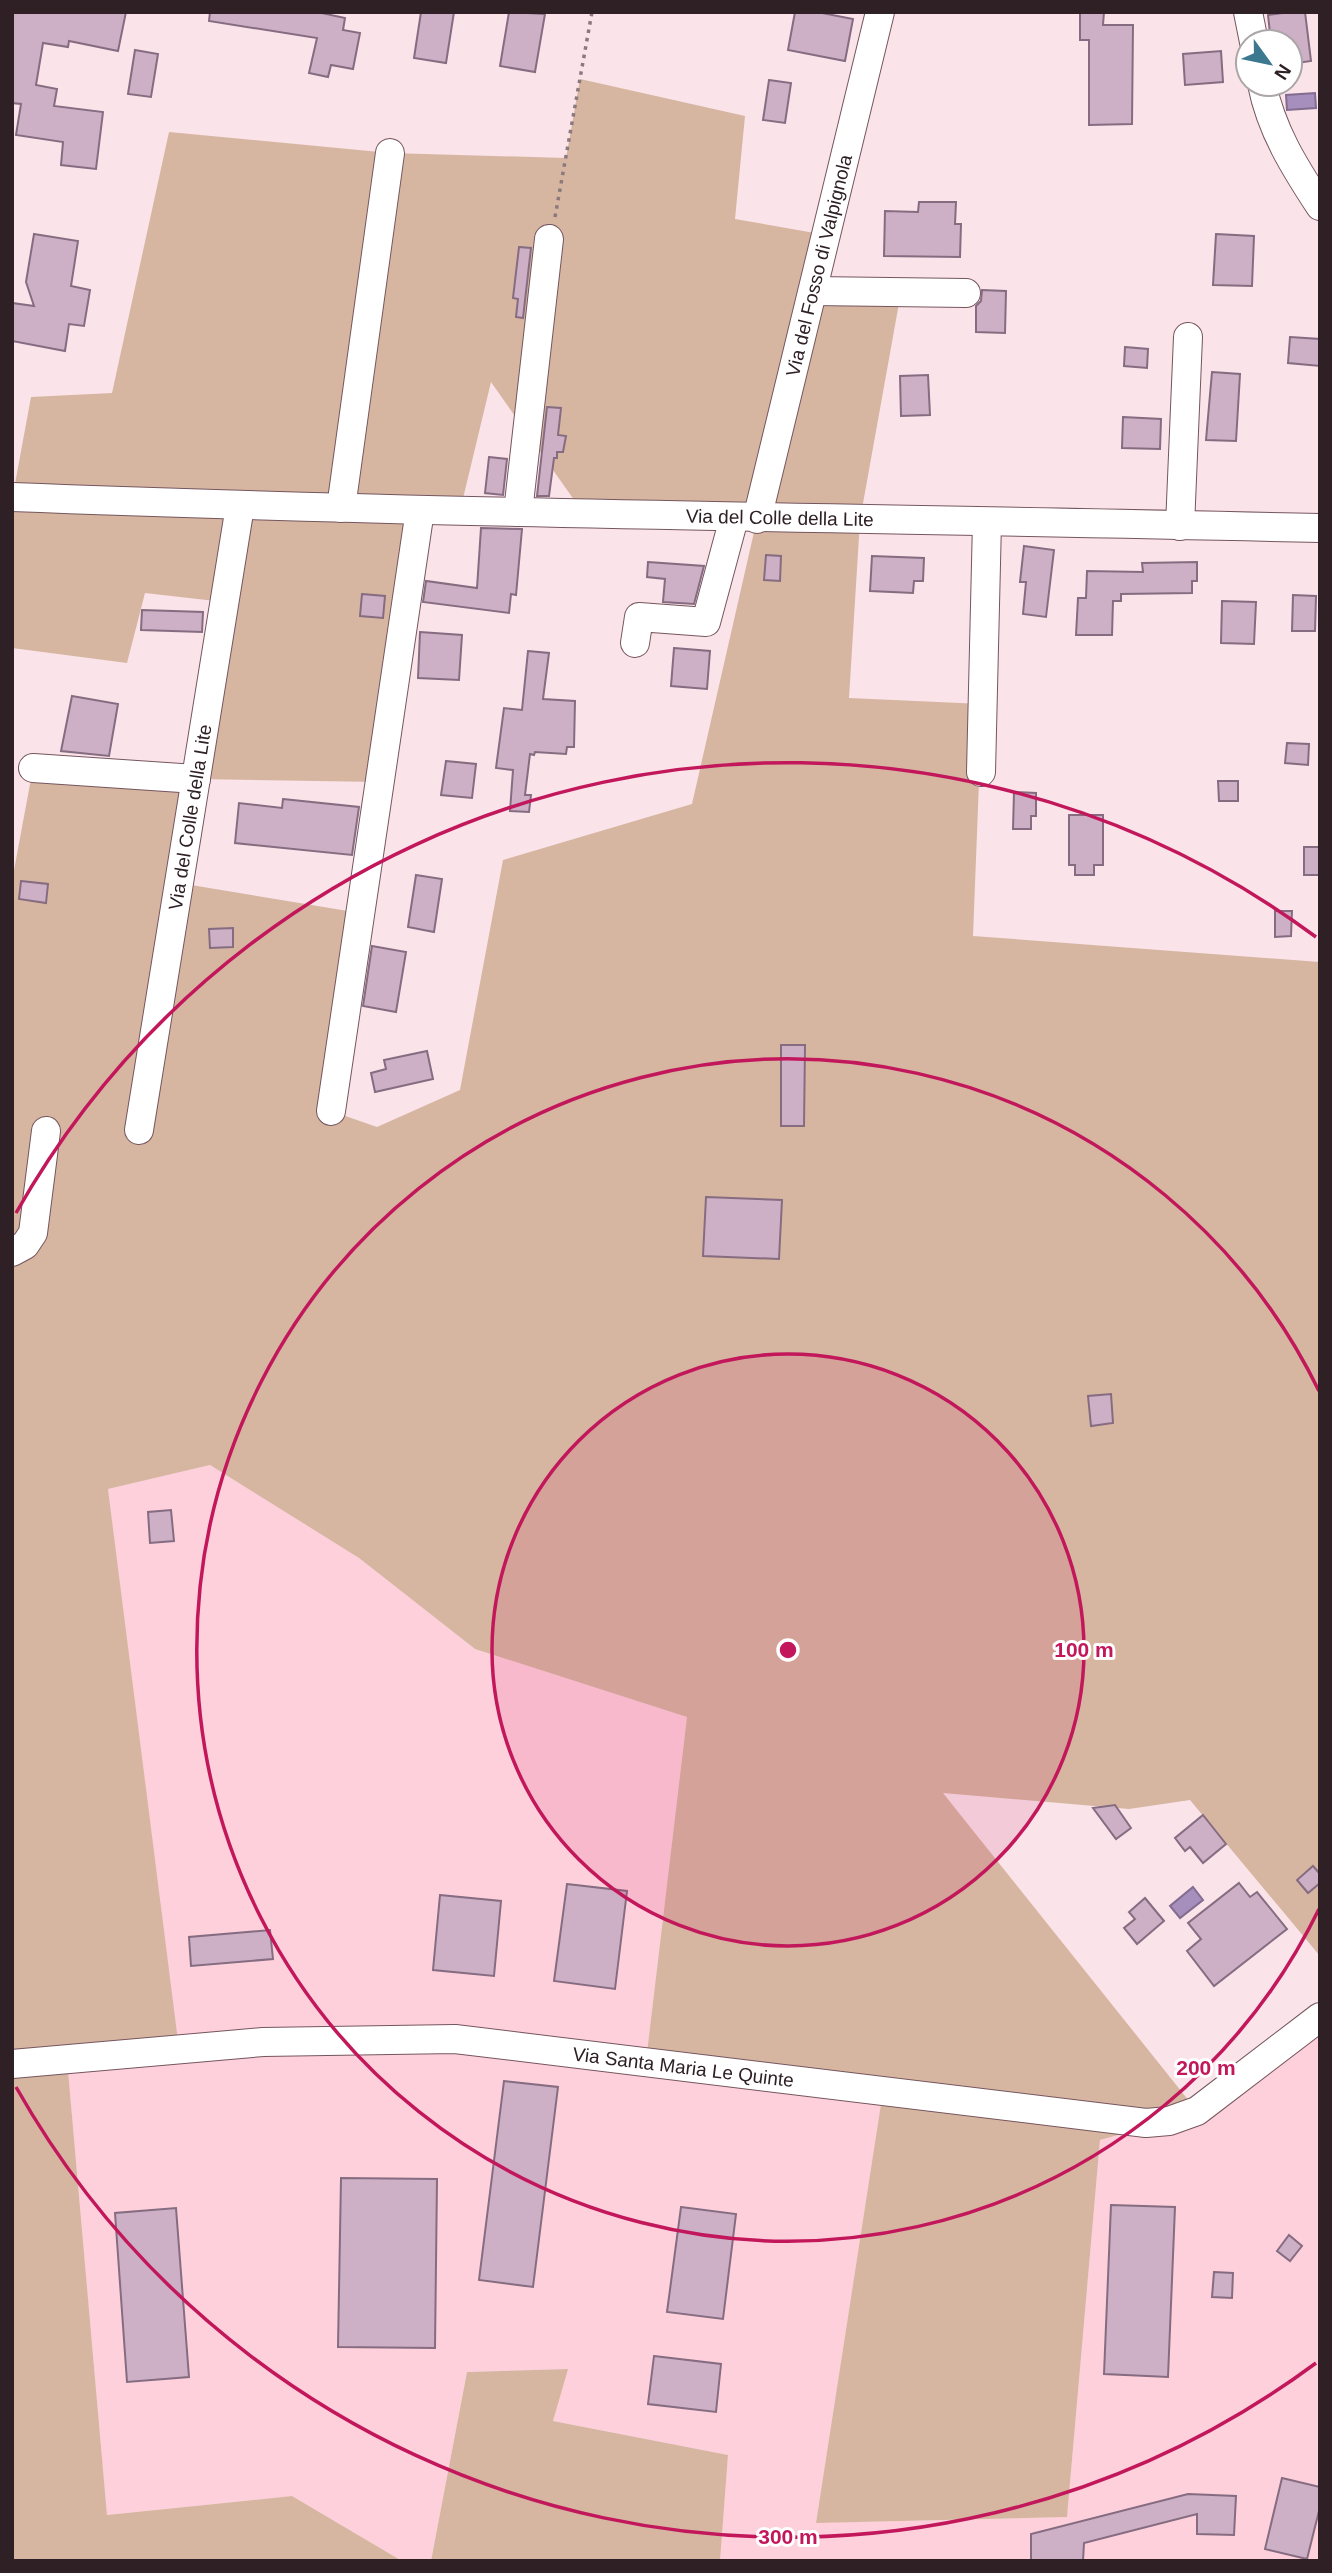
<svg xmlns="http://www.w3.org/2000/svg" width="1332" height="2573" font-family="Arial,sans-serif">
	<rect width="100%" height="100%" fill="#fae3e9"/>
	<!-- built -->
	<path fill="#fed0db" d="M210 1465 359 1558 475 1649 687 1717 646 2061 883 2091 816 2523 1067 2517 1100 2140 1192 2115 1320 2015V2561H720L728 2455 553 2421 567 2369 467 2372 431 2561H402L292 2496 107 2515 67 2059 178 2049 108 1489Z"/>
	<!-- green -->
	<g fill="#d6b6a1" fill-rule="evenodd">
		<path d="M580 79 745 116 735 219 826 235 813 291 901 292 860 520 849 698 982 704 973 936 1320 962V1956L1190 1800 1129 1809 943 1793 1197 2111 1184 2117 1100 2140 1067 2517 816 2523 883 2091 646 2061 687 1717 475 1649 359 1558 210 1465 108 1489 179 2049 67 2059 107 2515 292 2496 402 2561H12V881L33 768 196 778 224 602 145 593 127 663 12 648V500L31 397 112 393 169 132 390 153 566 158ZM491 382 584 514 757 519 692 804 503 860 460 1090 377 1127 331 1111 360 913 179 883 196 779 379 782 420 510 460 511Z"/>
		<path d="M568 2369 553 2421 728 2455 720 2561H431L467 2372Z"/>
	</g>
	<!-- water -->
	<g fill="#a68ebd" stroke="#826d8f" stroke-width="2">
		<path d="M1315 93 1316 108 1287 110 1286 95Z"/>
		<path d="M1193 1887 1203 1900 1180 1918 1170 1906Z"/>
	</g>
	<!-- building -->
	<g fill="#cdb0c6" stroke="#866c80" stroke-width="2">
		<path d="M12 12H126L118 51 69 41 68 47 43 43 36 85 57 89 54 106 103 112 96 169 61 165 63 142 16 135 21 104 12 103Z"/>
		<path d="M210 12H317L345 18 343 30 360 33 353 69 331 65 328 77 309 73 317 38 209 21Z"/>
		<path d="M421 12H454L446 63 414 58Z"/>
		<path d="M509 12 545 14 535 72 500 66Z"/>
		<path d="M795 12H817L853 19 845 61 788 50Z"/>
		<path d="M1080 12H1104L1103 25H1133L1132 124 1089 125V40H1080Z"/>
		<path d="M1290 12H1305L1311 61 1290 64V42H1271L1268 15Z"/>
		<path d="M135 50 158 54 151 97 128 94Z"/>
		<path d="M1221 51 1223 82 1185 85 1183 54Z"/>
		<path d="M769 80 791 83 785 123 763 120Z"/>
		<path d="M919 202H956L955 224H961L960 257 884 256 885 211 918 212Z"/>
		<path d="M34 234 78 241 71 286 90 290 84 326 69 324 65 351 12 341V303L34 306 26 282Z"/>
		<path d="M1216 234 1254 236 1252 286 1213 285Z"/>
		<path d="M519 247 531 248 523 318 516 317 518 299 513 298Z"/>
		<path d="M982 290 1006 291 1005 333 976 332V306L981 301Z"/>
		<path d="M1290 337 1320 339V366L1288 363Z"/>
		<path d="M1125 347 1148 349 1147 368 1124 366Z"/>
		<path d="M1212 372 1240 374 1236 441 1206 440Z"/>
		<path d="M928 375 930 415 901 416 900 376Z"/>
		<path d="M547 407 561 408 558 435 566 436 563 452H557V458H554L549 496H537Z"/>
		<path d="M1123 417 1161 419 1160 449 1122 448Z"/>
		<path d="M489 457 507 459 503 495 485 493Z"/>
		<path d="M481 528 522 529 516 595 511 594 509 613 423 602 426 581 477 588Z"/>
		<path d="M1024 546 1054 550 1046 617 1023 614 1026 582H1020Z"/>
		<path d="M766 555 781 556 780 581 764 580Z"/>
		<path d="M872 556 924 558 923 581H914L913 593 870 591Z"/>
		<path d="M648 562 704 566 694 604 663 602 665 579 647 577Z"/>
		<path d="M1197 562V581H1192V593L1121 594V601H1113L1112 635H1076L1078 598H1086L1087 571 1143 572 1142 563Z"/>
		<path d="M362 594 385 596 383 618 360 616Z"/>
		<path d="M1293 595 1316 596 1315 631H1292Z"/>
		<path d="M1222 601 1256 602 1254 644 1221 643Z"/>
		<path d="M142 610 203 612 202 632 141 630Z"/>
		<path d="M420 632 462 635 459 680 418 678Z"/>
		<path d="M674 648 710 651 707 689 671 686Z"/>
		<path d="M528 651 549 653 543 699 575 701 574 747H567L566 754 535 752 534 755 530 754 525 795H531L529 812 510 811 513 770 496 768 504 708 522 710Z"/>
		<path d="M72 696 118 704 109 756 61 751Z"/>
		<path d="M1287 743 1309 744 1308 765 1285 763Z"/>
		<path d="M446 761 476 764 472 798 441 795Z"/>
		<path d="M1218 781H1238V801H1219Z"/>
		<path d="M1014 792 1036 793V816H1031V829H1013Z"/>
		<path d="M283 799 359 807 352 855 235 843 239 803 282 808Z"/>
		<path d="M1069 815H1103V865H1094V875H1075V865H1069Z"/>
		<rect x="1304" y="847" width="16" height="28"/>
		<path d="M416 875 442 879 434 932 408 927Z"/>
		<path d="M21 881 48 884 46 903 19 899Z"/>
		<path d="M1275 911H1292L1291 936 1275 937Z"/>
		<path d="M233 928V947L210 948 209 929Z"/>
		<path d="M372 946 406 952 396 1012 363 1006Z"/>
		<path d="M781 1045H805L804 1126H781Z"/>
		<path d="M427 1051 433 1079 375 1092 371 1073 386 1069 384 1060Z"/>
		<path d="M706 1197 782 1200 779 1259 703 1256Z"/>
		<path d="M1111 1394 1113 1423 1091 1426 1088 1396Z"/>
		<path d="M171 1510 174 1541 150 1543 148 1512Z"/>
		<path d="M1115 1805 1131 1828 1116 1839 1093 1808Z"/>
		<path d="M1203 1815 1226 1844 1203 1863 1190 1847 1185 1851 1175 1838Z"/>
		<path d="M1313 1866 1320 1874V1883L1308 1893 1297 1880Z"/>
		<path d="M1239 1883 1250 1897 1257 1892 1287 1929 1214 1986 1187 1951 1201 1939 1188 1923Z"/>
		<path d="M567 1884 627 1891 615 1989 554 1981Z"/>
		<path d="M440 1895 501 1901 494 1976 433 1970Z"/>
		<path d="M1145 1898 1164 1921 1137 1944 1124 1928 1135 1919 1129 1912Z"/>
		<path d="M270 1930 273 1959 191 1966 189 1937Z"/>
		<path d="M504 2081 558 2087 533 2287 479 2280Z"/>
		<path d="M341 2178 437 2179 435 2348 338 2347Z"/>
		<path d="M1111 2205 1175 2207 1168 2377 1104 2374Z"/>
		<path d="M681 2207 736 2214 723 2319 667 2312Z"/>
		<path d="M176 2208 189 2377 127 2382 115 2213Z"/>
		<path d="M1289 2235 1302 2246 1290 2261 1277 2251Z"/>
		<path d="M1214 2272 1233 2273 1232 2298 1212 2297Z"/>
		<path d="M654 2356 721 2364 716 2412 648 2404Z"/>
		<path d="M1282 2478 1320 2487V2507L1307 2559 1265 2549Z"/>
		<path d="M1188 2494 1236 2496 1234 2535 1197 2534V2514L1084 2543 1083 2561H1031V2534Z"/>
	</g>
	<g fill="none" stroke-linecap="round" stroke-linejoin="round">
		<defs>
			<g id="minor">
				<path d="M1248 12 1254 42"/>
				<path d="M1262 84C1271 130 1295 168 1320 206"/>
				<path d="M813 291 966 293"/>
				<path id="s1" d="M12 497C448 514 884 518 1320 528"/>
				<path d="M341 508 390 153"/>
				<path d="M518 512 549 239"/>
				<path id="s2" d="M757 519 880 12"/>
				<path d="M1180 526 1188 337"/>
				<path d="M635 643 639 617 706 622 734 518"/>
				<path d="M33 768 196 779"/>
				<path d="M981 772 987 522"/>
				<path d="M331 1111 420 510"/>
				<path id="s3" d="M139 1130 240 506"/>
				<path d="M12 1252 25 1245 33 1233 46 1131"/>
				<path id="s4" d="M12 2064 263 2042 455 2039 1146 2123 1169 2121 1197 2111 1320 2017"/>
			</g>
		</defs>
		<!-- minor casing -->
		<use href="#minor" stroke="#75565e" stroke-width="30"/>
		<!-- path -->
		<path stroke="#8b797e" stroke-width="3.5" stroke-dasharray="3.5 5" stroke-linecap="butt" d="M555 217 592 12"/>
		<!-- minor -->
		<use href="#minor" stroke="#fff" stroke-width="28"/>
	</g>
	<!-- distance rings -->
	<circle cx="788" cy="1650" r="296" fill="#c2185b" fill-opacity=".12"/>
	<g fill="none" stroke="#c2185b" stroke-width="3.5">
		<circle cx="788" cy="1650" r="296"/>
		<path d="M1319 1909A591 591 0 1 1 1319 1391"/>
		<path d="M1316 2363A887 887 0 0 1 16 2087M16 1213A887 887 0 0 1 1316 937"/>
	</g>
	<g text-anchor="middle" stroke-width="6" stroke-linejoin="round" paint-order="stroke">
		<!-- street labels -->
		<g font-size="19" fill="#2e2024" stroke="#fff">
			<text dy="7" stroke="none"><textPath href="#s2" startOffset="261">Via del Fosso di Valpignola</textPath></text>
			<text dy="7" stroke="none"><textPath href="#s1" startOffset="768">Via del Colle della Lite</textPath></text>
			<text dy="7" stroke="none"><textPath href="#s3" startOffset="317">Via del Colle della Lite</textPath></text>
			<text dy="7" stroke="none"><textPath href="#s4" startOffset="674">Via Santa Maria Le Quinte</textPath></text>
		</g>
	</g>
	<circle cx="788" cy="1650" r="10" fill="#c2185b" stroke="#fff" stroke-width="3.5"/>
	<g font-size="21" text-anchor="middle" font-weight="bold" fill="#c2185b" stroke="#fff" stroke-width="6" stroke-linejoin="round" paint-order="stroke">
		<text x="1084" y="1657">100 m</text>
		<text x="1206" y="2075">200 m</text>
		<text x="788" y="2544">300 m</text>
	</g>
	<!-- border -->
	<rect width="1332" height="2573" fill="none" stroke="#2e2024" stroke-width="28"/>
	<!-- north arrow -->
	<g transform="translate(1269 63) rotate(123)"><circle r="33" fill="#ffffff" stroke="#aba6a7" stroke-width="2"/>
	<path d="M0-5L12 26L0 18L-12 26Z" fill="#3c7890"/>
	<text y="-10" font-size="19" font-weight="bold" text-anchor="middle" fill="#2e2024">N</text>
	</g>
</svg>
